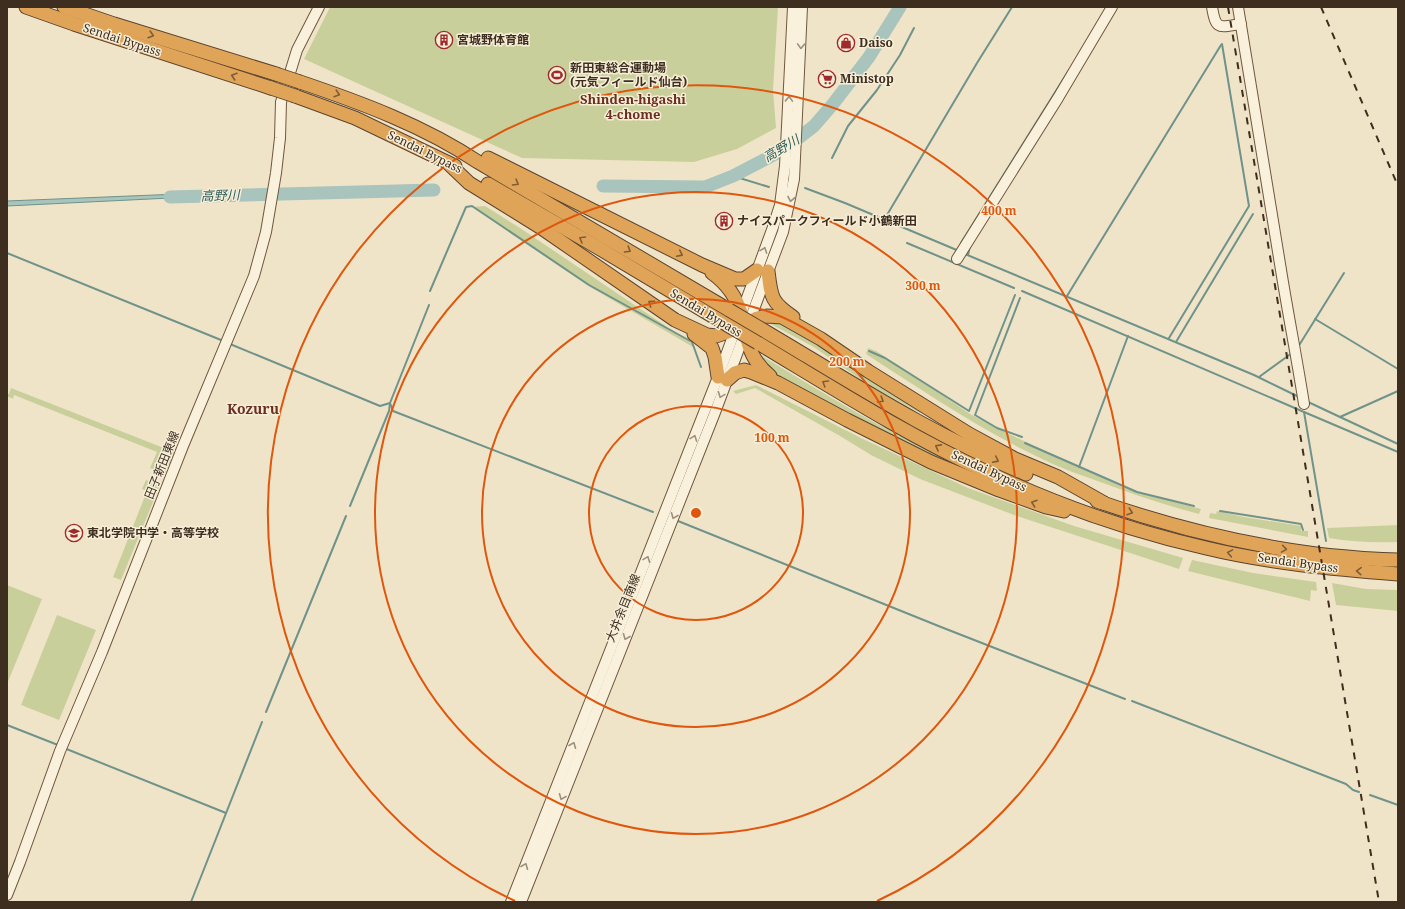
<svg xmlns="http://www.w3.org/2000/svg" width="1405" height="909" font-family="'Noto Serif','Noto Sans JP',serif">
	<rect width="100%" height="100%" fill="#f0e4c8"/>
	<!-- green -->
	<g fill="#c9cf9b">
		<path d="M330 7H778L773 90 776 128 737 149 694 162 522 158 304 59Z"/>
		<path d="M485 206 520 228 694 345 693 347 590 287 472 207Z"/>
		<path d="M765 321 786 322 921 411 920 413 866 383 812 346Z"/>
		<path d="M868 348 876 351 901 367 970 414 1007 433 1127 489 1201 509 1199 514C1163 505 1127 492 1092 479 1080 475 1067 470 1055 465 990 436 926 393 866 354Z"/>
		<path d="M753 351C779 365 802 381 827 395 869 421 914 443 957 465L965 471 872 428 782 378 764 367Z"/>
		<path d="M756 385 863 439 968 488 1074 526 1183 558 1179 569 1014 515 920 479 871 455 840 436 755 388 736 394 733 391Z"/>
		<path d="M11 388 174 452 165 474 150 468 157 452 14 395 13 399 7 396V394H9Z"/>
		<path d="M146 480 160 485 121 580 113 577 147 491 142 489Z"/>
		<path d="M1217 511 1244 517 1301 526V531H1308V537L1209 518 1210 513 1216 514Z"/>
		<path d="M1398 525V542C1375 543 1352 542 1329 538L1327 528Z"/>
		<path d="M1192 560 1253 573 1316 582 1317 591 1311 590 1310 601 1188 571Z"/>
		<path d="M1332 583 1366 589 1398 590V611L1336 605Z"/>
		<path d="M7 585 42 599 7 684Z"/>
		<path d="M57 615 96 630 59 720 21 705Z"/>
	</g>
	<!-- water -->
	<path fill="#a9c4bc" stroke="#6f938a" d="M179 194 191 197 7 206V201Z"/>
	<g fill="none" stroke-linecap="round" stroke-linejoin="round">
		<!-- stream -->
		<g stroke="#6f938a" stroke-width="2">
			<path d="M832 158 848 126 877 90 900 55 914 28"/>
			<path d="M733 176 769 187"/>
			<path d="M805 188 845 203 959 251"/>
			<path d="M884 220 977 63 1012 7"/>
			<path d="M907 243 1014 288"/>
			<path d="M961 243 1069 70"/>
			<path d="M7 253 221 340"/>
			<path d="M965 254 1254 375 1299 397"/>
			<path d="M968 255 970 246"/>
			<path d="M430 291 466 207 472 206 589 285 692 342 701 367"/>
			<path d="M1022 291 1304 412"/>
			<path d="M1067 296 1221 45"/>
			<path d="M1020 298 975 415 997 428 1022 437"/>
			<path d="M1315 319 1398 369"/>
			<path d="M1169 338 1249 206 1222 44"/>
			<path d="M1176 342 1253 214"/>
			<path d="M230 344 380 406 390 403 393 411 653 512"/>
			<path d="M1298 347 1344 273"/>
			<path d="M869 351 885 358 969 411 1015 295"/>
			<path d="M1259 377 1292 353"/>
			<path d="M1306 401 1340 417 1398 391"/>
			<path d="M1340 417 1398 444"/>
			<path d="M1025 443 1137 492 1194 506"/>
			<path d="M1079 467 1128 336"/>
			<path d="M350 506 389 411 390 403 429 305"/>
			<path d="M1220 511 1301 524 1303 530"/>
			<path d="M678 521 941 627 1125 699"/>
			<path d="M1326 541 1304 412 1398 452"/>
			<path d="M1132 701 1346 784 1353 790 1359 792"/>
			<path d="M266 712 346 516"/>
			<path d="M7 725 58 745"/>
			<path d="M64 748 226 813"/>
			<path d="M1370 795 1398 805"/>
			<path d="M191 902 262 722"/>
		</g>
		<!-- river -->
		<g stroke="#a9c4bc" stroke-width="13">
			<path d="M603 186 705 187 733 176 783 150 814 126 833 104 869 57 900 7"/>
			<path d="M170 197 434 190"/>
		</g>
		<defs>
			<g id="secondary">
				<path d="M1212 7C1216 31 1219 27 1241 24"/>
				<path d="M1238 7C1253 95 1266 182 1281 270 1288 314 1297 359 1304 404"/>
				<path d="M957 259 1058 98 1112 7"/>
				<path d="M7 895 20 862 60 751 102 652 183 446 254 276 266 232 276 173 280 138 281 102 297 50 319 7"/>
				<path d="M511 902 718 377 773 227 780 205 785 166 793 7"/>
				<path d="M521 902 714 415 783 232 794 179 802 7"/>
			</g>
			<g id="highway">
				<path d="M26 7 74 24 271 88"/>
				<path d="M64 7 114 24 276 74"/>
				<path d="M300 82C362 103 424 126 478 162L729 310"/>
				<path d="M295 96 355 118 455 166"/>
				<path d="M488 158 702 265 735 279H744L757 270"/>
				<path d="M448 163 469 183 540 227 675 320 707 335 716 336 736 329 757 318 767 316 782 317 821 339 868 371 969 434 1015 459 1058 477 1104 503"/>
				<path d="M488 184 597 247 724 323"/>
				<path d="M768 271C771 297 771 302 793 317"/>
				<path d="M712 273C726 283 736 296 741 313 743 318 743 323 744 328 749 349 753 362 770 376"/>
				<path d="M763 330C849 381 934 436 1026 474"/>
				<path d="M694 334 712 348 715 357 718 377"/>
				<path d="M758 343C833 388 908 436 987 472 1057 505 1131 531 1206 548 1268 563 1334 569 1398 574"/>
				<path d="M727 380 735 373 744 370 751 372 778 383 847 420 931 462 999 490 1046 507 1064 511"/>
				<path d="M1097 501C1168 526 1241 544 1316 554 1343 557 1371 560 1398 560"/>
			</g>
		</defs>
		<!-- secondary casing -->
		<use href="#secondary" stroke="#6f573f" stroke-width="12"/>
		<!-- highway casing -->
		<use href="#highway" stroke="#5b4430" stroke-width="15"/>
		<!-- secondary -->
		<use href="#secondary" stroke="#faf1dc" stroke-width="10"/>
		<!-- highway -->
		<use href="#highway" stroke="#e0a458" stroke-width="13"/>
		<!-- rail -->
		<g stroke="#3d2e20" stroke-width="2" stroke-dasharray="7 7" stroke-linecap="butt">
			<path d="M1228 7 1379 902"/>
			<path d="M1321 7 1398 186"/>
		</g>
		<defs>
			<g id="highway-bridge">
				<path d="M276 74 300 82"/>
				<path d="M271 88 295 96"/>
				<path d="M729 310 763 330"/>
				<path d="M724 323 758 343"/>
			</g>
		</defs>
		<!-- highway-bridge casing -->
		<use href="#highway-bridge" stroke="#5b4430" stroke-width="15" stroke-linecap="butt"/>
		<!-- highway-bridge -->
		<use href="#highway-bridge" stroke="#e0a458" stroke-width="13"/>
	</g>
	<!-- one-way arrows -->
	<defs><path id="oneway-chevron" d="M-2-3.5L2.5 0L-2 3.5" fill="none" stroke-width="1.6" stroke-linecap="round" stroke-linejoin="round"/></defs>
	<g stroke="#7e5d36">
		<use href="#oneway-chevron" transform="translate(151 35) rotate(17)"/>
		<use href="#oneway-chevron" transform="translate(234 76) rotate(-162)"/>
		<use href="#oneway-chevron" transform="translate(337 94) rotate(18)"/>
		<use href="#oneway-chevron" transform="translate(516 183) rotate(30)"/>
		<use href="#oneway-chevron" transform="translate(582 239) rotate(-150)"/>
		<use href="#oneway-chevron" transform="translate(628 250) rotate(31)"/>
		<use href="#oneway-chevron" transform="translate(680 254) rotate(26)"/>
		<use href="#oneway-chevron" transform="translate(651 303) rotate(-146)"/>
		<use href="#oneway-chevron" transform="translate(825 383) rotate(-149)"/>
		<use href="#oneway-chevron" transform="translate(881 400) rotate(31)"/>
		<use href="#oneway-chevron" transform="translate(938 447) rotate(-152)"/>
		<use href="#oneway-chevron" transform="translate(996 460) rotate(26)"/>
		<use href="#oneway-chevron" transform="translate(1034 503) rotate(-161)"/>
		<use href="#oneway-chevron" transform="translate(1130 512) rotate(18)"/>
		<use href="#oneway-chevron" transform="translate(1284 549) rotate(9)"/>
		<use href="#oneway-chevron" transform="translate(1230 553) rotate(-170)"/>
		<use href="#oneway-chevron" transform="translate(1359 571) rotate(-176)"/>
	</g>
	<g stroke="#9c907e">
		<use href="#oneway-chevron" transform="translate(801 46) rotate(92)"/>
		<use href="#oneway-chevron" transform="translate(789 99) rotate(-88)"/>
		<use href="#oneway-chevron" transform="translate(791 199) rotate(101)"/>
		<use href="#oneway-chevron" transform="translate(764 250) rotate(-70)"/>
		<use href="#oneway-chevron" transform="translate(721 395) rotate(111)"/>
		<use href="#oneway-chevron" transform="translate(694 438) rotate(-69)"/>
		<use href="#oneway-chevron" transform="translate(674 516) rotate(112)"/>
		<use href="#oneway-chevron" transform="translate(647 559) rotate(-69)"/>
		<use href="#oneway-chevron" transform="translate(626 637) rotate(112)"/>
		<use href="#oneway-chevron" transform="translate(573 745) rotate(-68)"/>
		<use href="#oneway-chevron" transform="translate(562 797) rotate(112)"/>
		<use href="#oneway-chevron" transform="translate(525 866) rotate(-68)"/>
	</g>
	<!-- distance rings -->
	<g fill="none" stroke="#df570d" stroke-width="2">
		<circle cx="696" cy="513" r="107"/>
		<circle cx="696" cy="513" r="214"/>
		<circle cx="696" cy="513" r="321"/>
		<path d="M515 901A428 428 0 1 1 877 901"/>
	</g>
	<!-- icons -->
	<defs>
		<symbol id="building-ring" viewBox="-11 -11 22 22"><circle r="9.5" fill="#f7eed8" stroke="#9e2a2b" stroke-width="1.5"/><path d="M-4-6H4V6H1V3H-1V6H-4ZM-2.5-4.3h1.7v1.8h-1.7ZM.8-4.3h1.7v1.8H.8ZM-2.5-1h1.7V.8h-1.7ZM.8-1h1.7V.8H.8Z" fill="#9e2a2b"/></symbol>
		<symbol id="shop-ring" viewBox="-11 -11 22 22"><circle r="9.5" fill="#f7eed8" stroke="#9e2a2b" stroke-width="1.5"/><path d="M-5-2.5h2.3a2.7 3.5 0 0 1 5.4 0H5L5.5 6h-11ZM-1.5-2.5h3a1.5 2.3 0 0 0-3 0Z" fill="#9e2a2b"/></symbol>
		<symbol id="stadium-ring" viewBox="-11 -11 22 22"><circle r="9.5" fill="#f7eed8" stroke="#9e2a2b" stroke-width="1.5"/><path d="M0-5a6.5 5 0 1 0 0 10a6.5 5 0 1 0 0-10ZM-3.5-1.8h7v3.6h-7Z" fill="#9e2a2b"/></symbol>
		<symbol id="supermarket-ring" viewBox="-11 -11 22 22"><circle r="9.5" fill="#f7eed8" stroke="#9e2a2b" stroke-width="1.5"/><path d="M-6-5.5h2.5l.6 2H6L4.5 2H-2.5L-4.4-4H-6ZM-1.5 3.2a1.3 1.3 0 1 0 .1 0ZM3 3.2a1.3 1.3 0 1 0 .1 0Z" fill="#9e2a2b"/></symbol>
		<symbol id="school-ring" viewBox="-11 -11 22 22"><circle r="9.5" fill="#f7eed8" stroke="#9e2a2b" stroke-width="1.5"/><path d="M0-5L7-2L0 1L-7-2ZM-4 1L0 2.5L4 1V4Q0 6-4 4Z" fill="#9e2a2b"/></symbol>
	</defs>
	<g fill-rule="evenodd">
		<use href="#building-ring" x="434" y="30" width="20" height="20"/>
		<use href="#shop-ring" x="836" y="33" width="20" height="20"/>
		<use href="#stadium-ring" x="547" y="65" width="20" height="20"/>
		<use href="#supermarket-ring" x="817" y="69" width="20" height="20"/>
		<use href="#building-ring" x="714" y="211" width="20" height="20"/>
		<use href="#school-ring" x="64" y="523" width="20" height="20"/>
	</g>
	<g text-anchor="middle" stroke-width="3" stroke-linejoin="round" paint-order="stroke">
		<!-- street labels -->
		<g font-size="12" fill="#3d2e20" stroke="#f7eed8">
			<text transform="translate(122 40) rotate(18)" y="4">Sendai Bypass</text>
			<text transform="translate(425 152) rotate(26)" y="4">Sendai Bypass</text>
			<text transform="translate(706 313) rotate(31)" y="4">Sendai Bypass</text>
			<text transform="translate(162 465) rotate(-68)" y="4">田子新田東線</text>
			<text transform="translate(989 471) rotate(25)" y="4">Sendai Bypass</text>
			<text transform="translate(1298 563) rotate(8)" y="4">Sendai Bypass</text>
			<text transform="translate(623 608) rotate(-68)" y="4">大井余目南線</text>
		</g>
		<!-- poi labels -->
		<g font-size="12" font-weight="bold" fill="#3d2e20" stroke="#f7eed8" text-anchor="start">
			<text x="457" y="44">宮城野体育館</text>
			<text x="859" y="47">Daiso</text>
			<text x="570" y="72">新田東総合運動場<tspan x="570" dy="14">(元気フィールド仙台)</tspan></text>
			<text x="840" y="83">Ministop</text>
			<text x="737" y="225">ナイスパークフィールド小鶴新田</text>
			<text x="87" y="537">東北学院中学・高等学校</text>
		</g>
		<!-- neighbourhood labels -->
		<g font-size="13" font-weight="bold" fill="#6b2e1e" stroke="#f7eed8">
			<text x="633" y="104">Shinden-higashi<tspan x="633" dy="15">4-chome</tspan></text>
		</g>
		<!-- water labels -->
		<g font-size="13" font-style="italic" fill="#2f5d5a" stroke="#f7eed8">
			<text transform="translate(781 148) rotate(-31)" y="5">高野川</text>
			<text transform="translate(220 195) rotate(-2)" y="5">高野川</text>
		</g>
		<!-- quarter labels -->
		<g font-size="14" font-weight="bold" fill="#6b2e1e" stroke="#f7eed8">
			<text x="253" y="414">Kozuru</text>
		</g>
	</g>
	<circle cx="696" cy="513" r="6" fill="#df570d" stroke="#f7eed8" stroke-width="2"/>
	<g font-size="12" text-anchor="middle" font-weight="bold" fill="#df570d" stroke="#f7eed8" stroke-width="3" stroke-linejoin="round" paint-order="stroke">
		<text x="999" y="215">400 m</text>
		<text x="923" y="290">300 m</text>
		<text x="847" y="366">200 m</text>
		<text x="772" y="442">100 m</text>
	</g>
	<!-- border -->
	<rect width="1405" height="909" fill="none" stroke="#3d2e20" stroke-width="16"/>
</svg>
